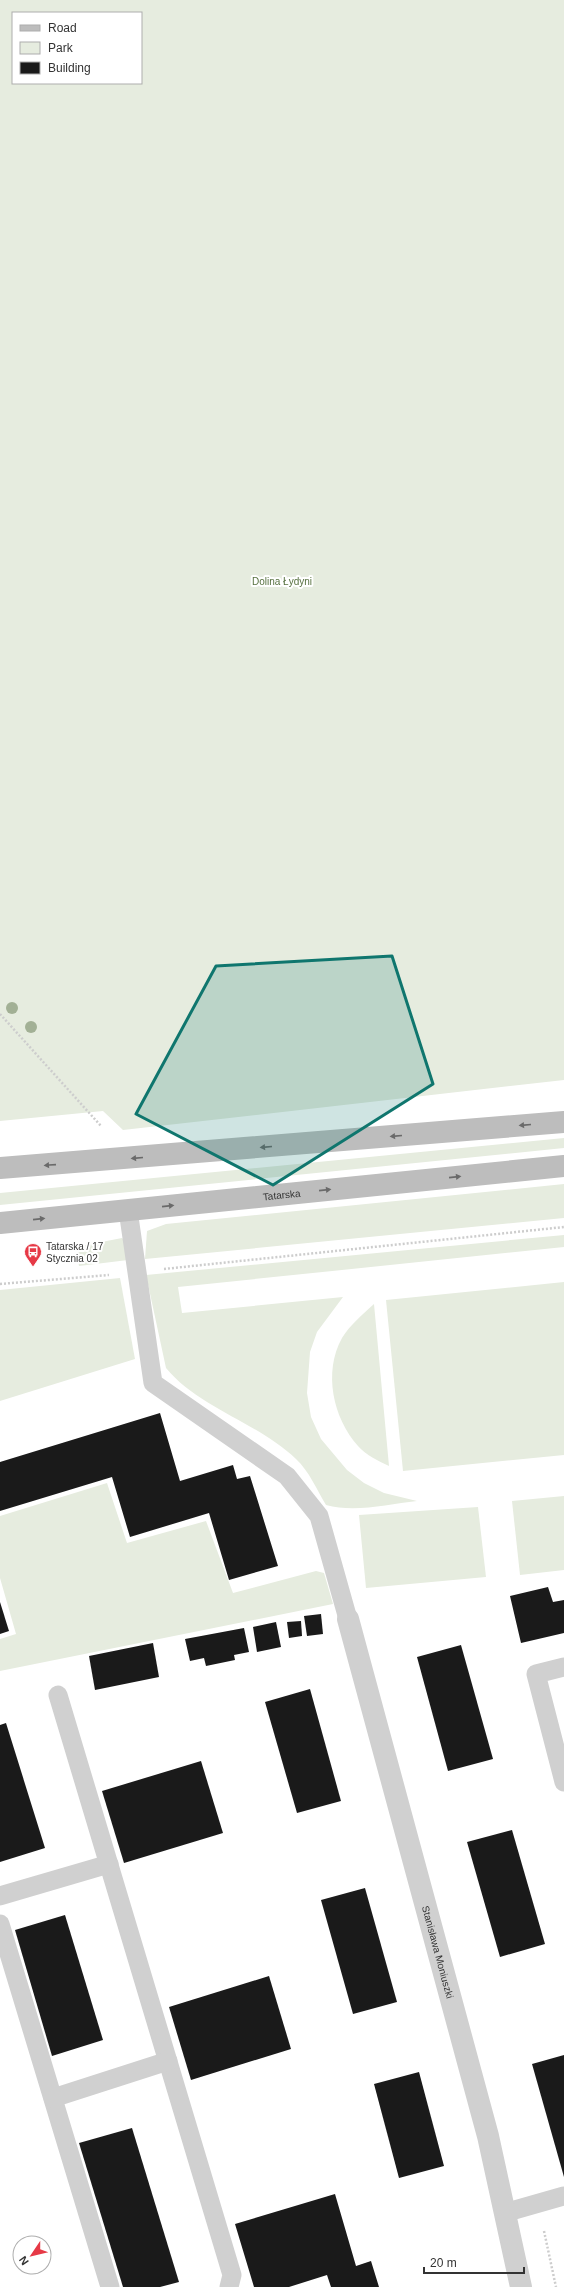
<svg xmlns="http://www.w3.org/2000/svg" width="564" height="2287" font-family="Helvetica,sans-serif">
	<rect width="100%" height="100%" fill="#fff"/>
	<!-- green -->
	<g fill="#e6ecdf" fill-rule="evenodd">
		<path d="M0 0H564V1080L123 1130 103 1111 0 1121ZM13 13H141V83H13Z"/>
		<path d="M564 1138V1148L0 1205V1193Z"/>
		<path d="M564 1184V1218L145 1259 147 1231 166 1224Z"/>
		<path d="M564 1235V1247L178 1287 182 1313 343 1297 317 1332 310 1352 307 1393 311 1417 321 1439 347 1470 364 1483 384 1493 417 1501C388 1504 355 1513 326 1505 317 1490 309 1471 296 1459 257 1422 199 1408 166 1368L146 1275Z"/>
		<path d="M122 1238 126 1242 128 1260 79 1266 76 1247Z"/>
		<path d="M120 1278 135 1359 0 1401V1290Z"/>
		<path d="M564 1282V1455L403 1471 386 1300Z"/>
		<path d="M374 1304 389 1466C378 1461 366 1455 358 1446 333 1418 323 1372 342 1338 350 1325 363 1314 374 1304Z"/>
		<path d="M107 1483 127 1543 206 1521 233 1593 316 1571 324 1573 333 1604 0 1671V1639L16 1634 0 1578V1516Z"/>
		<path d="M564 1496V1570L520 1575 512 1501Z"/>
		<path d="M478 1507 486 1577 366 1588 359 1515Z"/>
	</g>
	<!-- building -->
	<g fill="#1a1a1a">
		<path d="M160 1413 180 1481 233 1465 237 1479 250 1476 278 1566 229 1580 209 1513 130 1537 112 1477 0 1511V1462Z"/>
		<path d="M548 1587 553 1602 564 1600V1633L521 1643 510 1596Z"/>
		<path d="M0 1602 9 1631 0 1634Z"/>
		<path d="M321 1614 323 1634 307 1636 304 1616Z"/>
		<path d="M301 1621 302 1636 289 1638 287 1622Z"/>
		<path d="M276 1622 281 1647 257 1652 253 1627Z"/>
		<path d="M244 1628 249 1652 234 1655 235 1660 206 1666 204 1658 190 1661 185 1639Z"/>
		<path d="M153 1643 159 1677 95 1690 89 1656Z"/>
		<path d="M461 1645 493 1759 448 1771 417 1657Z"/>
		<path d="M310 1689 341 1801 297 1813 265 1702Z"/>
		<path d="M6 1723 45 1848 0 1862V1725Z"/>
		<path d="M201 1761 223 1833 124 1863 102 1791Z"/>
		<path d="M512 1830 545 1944 500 1957 467 1842Z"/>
		<path d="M365 1888 397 2002 353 2014 321 1900Z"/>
		<path d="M65 1915 103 2040 52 2056 15 1930Z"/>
		<path d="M269 1976 291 2049 191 2080 169 2007Z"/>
		<path d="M564 2055V2177L532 2064Z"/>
		<path d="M419 2072 444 2166 399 2178 374 2084Z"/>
		<path d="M132 2128 179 2282 160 2287H123L79 2143Z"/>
		<path d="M335 2194 356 2266 371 2261 379 2287H331L327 2275 289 2287H254L235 2224Z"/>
	</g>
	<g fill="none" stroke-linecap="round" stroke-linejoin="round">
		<!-- path -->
		<g stroke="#cdcdcd" stroke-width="2.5" stroke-dasharray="2 2" stroke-linecap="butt">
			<path d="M0 1014 101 1126"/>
			<path d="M164 1269 564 1227"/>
			<path d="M0 1284 109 1275"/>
			<path d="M544 2231 556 2287"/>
		</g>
		<!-- lane -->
		<g stroke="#d0d0d0" stroke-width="19">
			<path d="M128 1210 153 1383 287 1476 319 1516 348 1619"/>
			<path d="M564 1667 536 1674 564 1782"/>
			<path d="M58 1695 232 2275 229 2287"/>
			<path d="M0 1896 109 1864"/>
			<path d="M0 1924 110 2287"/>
			<path d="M53 2098 168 2061"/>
			<path d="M504 2213 564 2196"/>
		</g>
		<!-- street -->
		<path stroke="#d0d0d0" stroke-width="22" id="s1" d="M348 1619 488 2136 521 2287"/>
		<!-- secondary -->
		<g stroke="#bdbdbd" stroke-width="22">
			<path d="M0 1168 564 1122"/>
			<path id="s2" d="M0 1223 564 1166"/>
		</g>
	</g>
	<!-- trees -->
	<g fill="#a2b095">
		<circle cx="12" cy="1008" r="6"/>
		<circle cx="31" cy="1027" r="6"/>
	</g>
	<!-- one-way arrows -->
	<defs><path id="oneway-solid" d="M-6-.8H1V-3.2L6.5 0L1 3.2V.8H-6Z"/></defs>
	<g fill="#6a6a6a">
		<use href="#oneway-solid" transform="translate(525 1125) rotate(175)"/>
		<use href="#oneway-solid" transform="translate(396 1136) rotate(175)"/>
		<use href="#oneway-solid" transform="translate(266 1147) rotate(175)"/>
		<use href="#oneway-solid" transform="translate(137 1158) rotate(175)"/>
		<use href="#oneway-solid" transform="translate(50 1165) rotate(176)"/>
		<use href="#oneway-solid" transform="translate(455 1177) rotate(-6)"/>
		<use href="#oneway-solid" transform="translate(325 1190) rotate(-6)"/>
		<use href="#oneway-solid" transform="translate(168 1206) rotate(-6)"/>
		<use href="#oneway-solid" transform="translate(39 1219) rotate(-6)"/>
	</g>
	<!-- marked area -->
	<path fill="#0f766e" fill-opacity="0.2" stroke="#0f766e" stroke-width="3" stroke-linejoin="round" d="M392 956 433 1084 273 1185 136 1114 216 966Z"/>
	<!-- icons -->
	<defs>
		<symbol id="bus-pin" viewBox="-11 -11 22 30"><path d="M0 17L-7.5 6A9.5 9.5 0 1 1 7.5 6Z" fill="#e63946" stroke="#fff"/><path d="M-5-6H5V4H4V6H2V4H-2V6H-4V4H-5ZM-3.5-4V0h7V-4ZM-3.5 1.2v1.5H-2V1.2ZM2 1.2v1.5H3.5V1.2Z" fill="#fff"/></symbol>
	</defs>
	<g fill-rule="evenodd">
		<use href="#bus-pin" x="23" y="1242" width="20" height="27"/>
	</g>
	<g text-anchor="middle" stroke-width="4" stroke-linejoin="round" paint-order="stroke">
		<!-- park labels -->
		<g font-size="10" fill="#56703f" stroke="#fff">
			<text x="282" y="585">Dolina Łydyni</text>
		</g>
		<!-- street labels -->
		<g font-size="10" fill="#333" stroke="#fff">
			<text dy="4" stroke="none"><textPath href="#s2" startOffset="283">Tatarska</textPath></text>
			<text dy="4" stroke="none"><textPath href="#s1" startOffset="345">Stanisława Moniuszki</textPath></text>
		</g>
		<!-- poi labels -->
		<g font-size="10" fill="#333" stroke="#fff" text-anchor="start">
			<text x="46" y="1250">Tatarska / 17<tspan x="46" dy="12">Stycznia 02</tspan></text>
		</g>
	</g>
	<!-- legend -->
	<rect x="12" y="12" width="130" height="72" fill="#ffffff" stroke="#adadad"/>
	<rect x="20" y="25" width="20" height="6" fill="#bdbdbd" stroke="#adadad"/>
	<text x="48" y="32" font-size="12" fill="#333333">Road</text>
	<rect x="20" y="42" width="20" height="12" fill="#e6ecdf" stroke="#adadad"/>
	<text x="48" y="52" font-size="12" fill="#333333">Park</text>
	<rect x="20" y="62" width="20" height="12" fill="#1a1a1a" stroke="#adadad"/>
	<text x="48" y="72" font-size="12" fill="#333333">Building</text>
	<!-- north arrow -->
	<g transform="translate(32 2255) rotate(235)"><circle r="19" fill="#ffffff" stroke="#adadad"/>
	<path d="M0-3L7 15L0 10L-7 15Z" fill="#e63946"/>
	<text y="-6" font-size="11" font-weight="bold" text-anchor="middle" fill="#333333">N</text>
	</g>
	<!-- scale -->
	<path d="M424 2267v6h100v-6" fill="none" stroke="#333333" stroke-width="2"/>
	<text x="430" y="2267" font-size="12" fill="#333333" stroke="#ffffff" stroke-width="3" paint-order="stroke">20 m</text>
</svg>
